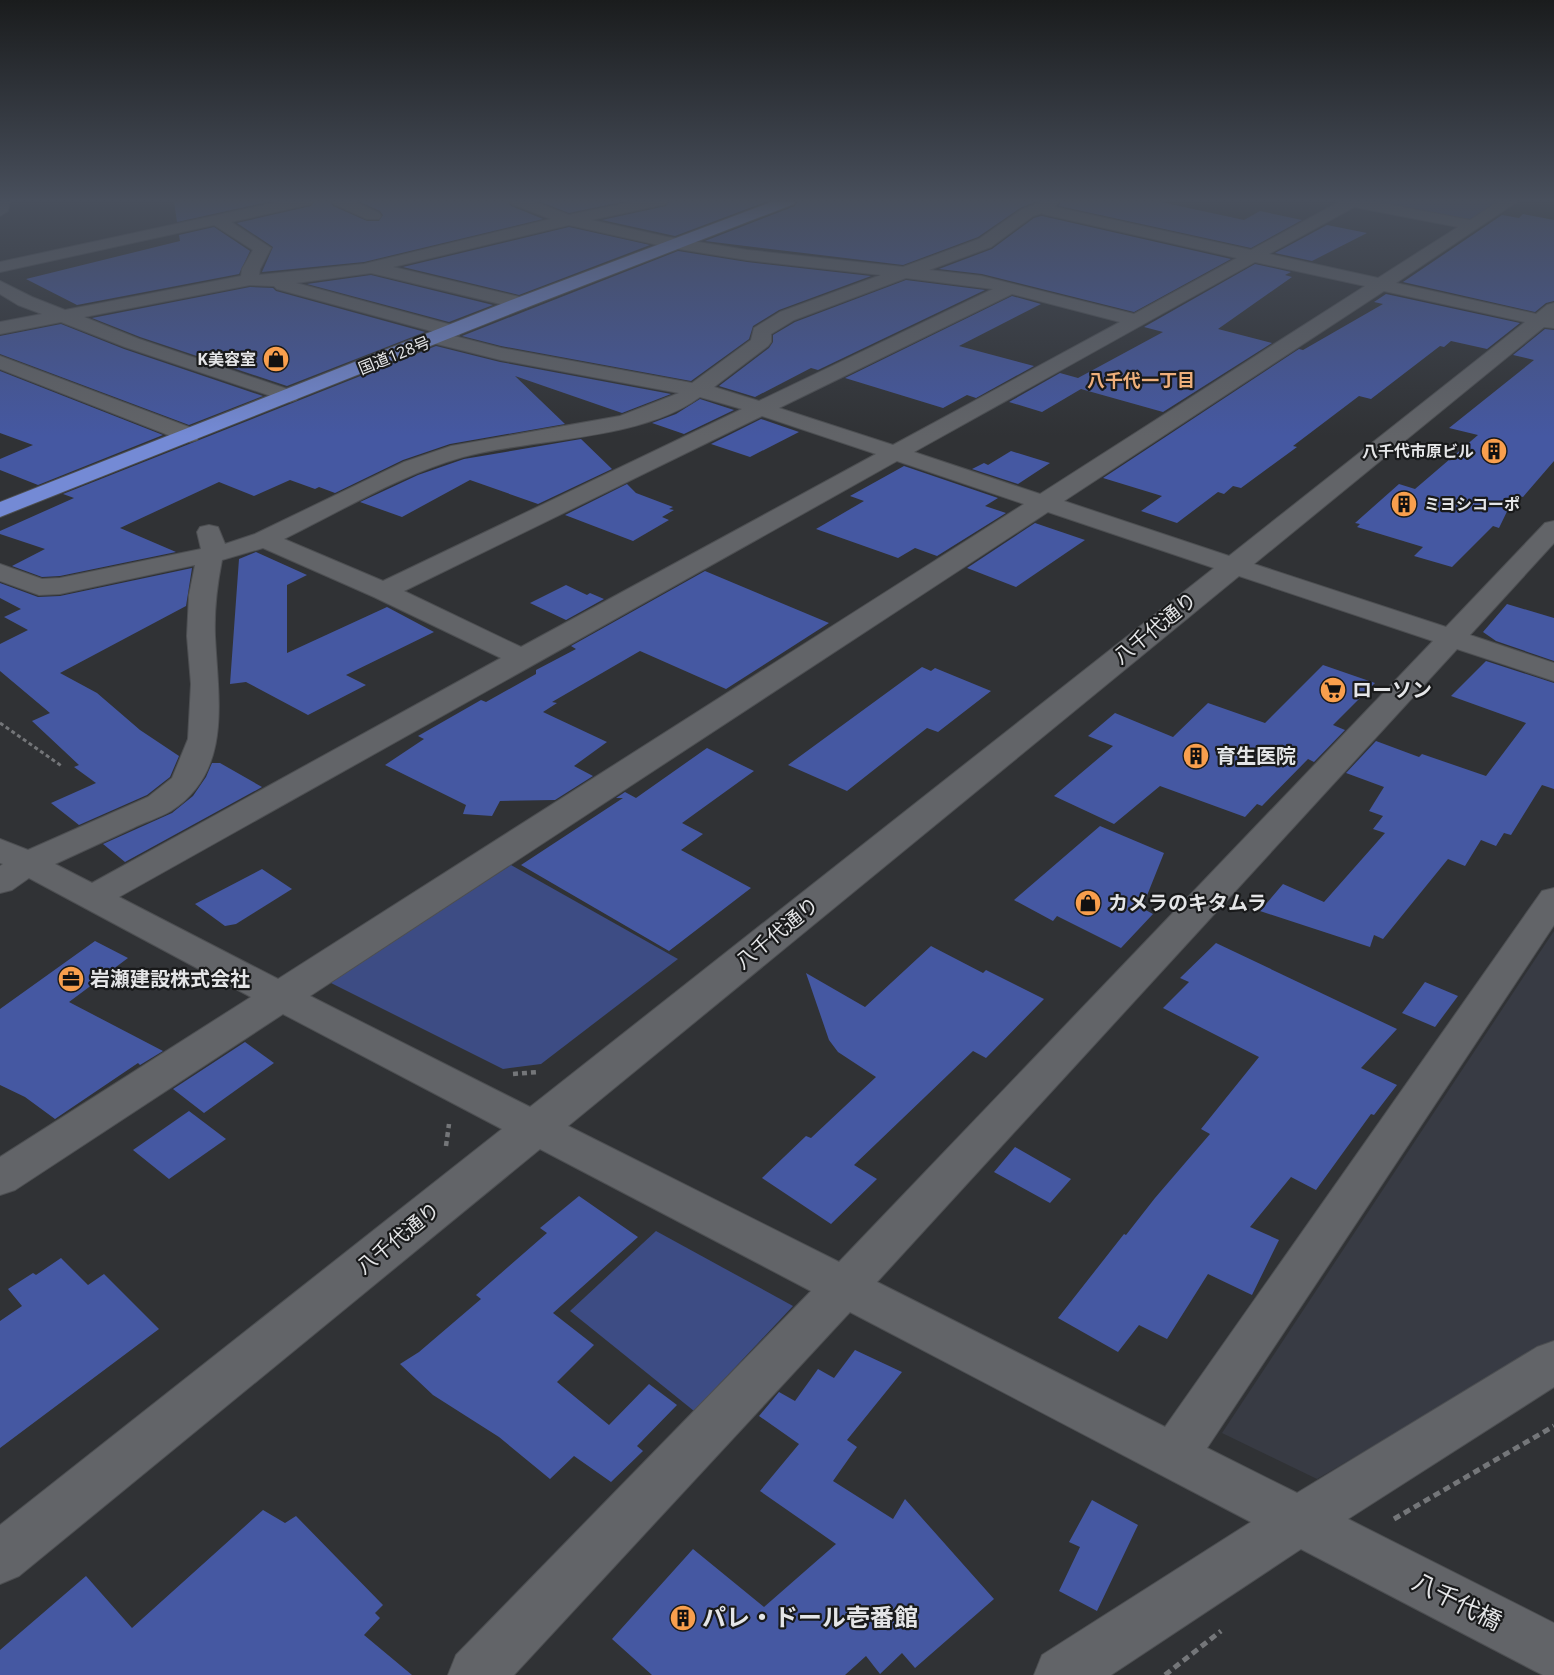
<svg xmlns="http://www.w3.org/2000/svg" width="1554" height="1675" font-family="'Open Sans','Noto Sans JP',sans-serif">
	<rect width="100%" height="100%" fill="#303235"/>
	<!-- built -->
	<path fill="#383b44" d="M1554 931V1341L1317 1479 1222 1433Z"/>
	<!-- green -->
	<g fill="#3d4c84">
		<path d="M1365 201H1502L1470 221Z"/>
		<path d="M511 865 678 959 541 1064 503 1069 329 982Z"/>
		<path d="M656 1231 793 1306 694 1411 570 1311Z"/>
	</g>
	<!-- building -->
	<g fill="#4558a2">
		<path d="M174 201H272L177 222Z"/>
		<path d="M315 201H330L333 206 367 221H379L383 215 380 211 358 201H508L511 206 543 219 364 262 262 272 273 247 237 223 311 206Z"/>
		<path d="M538 201H626L569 213Z"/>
		<path d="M670 201H768L675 236 602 220 666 206Z"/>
		<path d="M798 201H1037L1020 208 978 237 903 265 705 241 795 206Z"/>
		<path d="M1061 201H1156L1244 220 1260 211 1302 220 1251 248 1059 206Z"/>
		<path d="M1523 214 1554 220V301L1546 303 1535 312 1403 282 1502 215 1519 218Z"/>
		<path d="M1041 216H1042L1231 259 1134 312 982 274 939 269 992 249 1034 218Z"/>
		<path d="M1327 225 1367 233 1312 261 1275 253Z"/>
		<path d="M214 227 250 251 239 274 77 305 26 279 180 241 179 235Z"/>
		<path d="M569 227 650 245 519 295 403 267Z"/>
		<path d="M678 251 747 262 871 276 779 310 753 326 749 339 691 381 501 346 462 336Z"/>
		<path d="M1255 264 1291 272 1285 275 1292 277 1218 329 1272 343 1163 412 1081 389 1042 412 1009 402 1060 373 1078 378 1163 332 1144 327Z"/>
		<path d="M371 275 493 305 449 322 307 284Z"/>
		<path d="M906 280 985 290 818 370 811 368 755 397 719 386 769 348 773 342V335L795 322Z"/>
		<path d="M250 287 273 288 276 291 425 332 287 386 140 337 92 318Z"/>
		<path d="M1386 294 1520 323 1487 349 1451 341 1444 347 1440 346 1371 399 1359 396 1293 446 1297 447 1241 488 1233 486 1224 494 1218 492 1177 523 1141 511 1162 496 1103 478 1299 349 1303 350 1383 304 1374 302Z"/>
		<path d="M1012 296 1041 304 959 346 1034 366 976 398 967 395 943 408 845 378Z"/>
		<path d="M61 324 124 349 263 396 189 425 0 354V336Z"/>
		<path d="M1545 329 1554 330V461L1523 497 1515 495 1499 528 1493 526 1452 567 1414 556 1423 547 1357 527 1360 524 1355 523 1399 484 1415 489 1478 435 1449 428 1534 360 1513 355Z"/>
		<path d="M436 346 500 362 671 394 622 413 515 376 565 424 450 444 403 460 335 493 319 487 315 489 290 480 254 496 219 482 120 528 176 552 60 576 42 577 12 566 45 549 0 534V531L74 498 63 494Z"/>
		<path d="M0 371 163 435 38 485 0 470V459L33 445 0 433Z"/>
		<path d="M700 399 734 410 684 434 652 423 676 414Z"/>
		<path d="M761 419 799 432 750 457 711 444Z"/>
		<path d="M581 439 612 469 538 504 470 480 402 517 360 502 418 475 464 459Z"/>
		<path d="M1011 451 1050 463 1018 484 972 469 984 463 988 465Z"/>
		<path d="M904 466 998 498 985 506 1006 513 937 556 915 548 898 558 816 529 864 501 850 496Z"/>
		<path d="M627 484 636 493 673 507 669 509 674 510 662 517 669 520 633 541 565 515Z"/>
		<path d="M1035 523 1085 540 1016 587 967 568Z"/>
		<path d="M256 552 307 575 287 585V653L387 607 434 632 346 675 366 685 308 715 246 682 230 684 239 559Z"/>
		<path d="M192 568 186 606 60 673 97 693 140 730 179 756 170 777 147 795 79 825 51 803 96 783 74 767 79 765 32 721 50 713 0 671V644L28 630 4 617 21 609 0 598V583L38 597 60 596Z"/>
		<path d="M705 571 829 623 726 689 640 651 552 702 557 703 543 712 607 742 574 766 593 776 555 800 500 801 492 816 463 814 466 805 385 765 424 739 418 736 481 700 486 702 536 674V670L576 649 571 646Z"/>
		<path d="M566 585 587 595 590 593 604 599 566 620 530 603Z"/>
		<path d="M1507 604 1554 618V661L1496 641 1483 632Z"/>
		<path d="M1486 661 1554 683V789L1542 785 1511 835 1504 833 1496 846 1481 840 1465 866 1448 859 1383 939 1374 935 1370 947 1260 911 1283 884 1324 902 1385 833 1373 829 1383 816 1369 811 1384 787 1346 773 1376 741 1419 757 1422 754 1486 776 1526 723 1451 696Z"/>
		<path d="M1323 665 1375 683 1333 725 1345 730 1314 762 1308 759 1262 806 1257 804 1245 817 1160 786 1114 824 1054 796 1113 746 1088 736 1115 713 1173 737 1208 703 1265 723Z"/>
		<path d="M922 667 931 671 935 668 991 691 938 732 927 728 847 791 788 765Z"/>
		<path d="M707 748 754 771 682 823 703 834 681 850 751 888 669 951 521 865 623 798H616L625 792 636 798Z"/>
		<path d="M212 763H220L262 787 125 862 103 844 172 813 193 796 206 777Z"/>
		<path d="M1100 826 1164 853 1142 908 1153 914 1121 948 1057 916 1053 921 1014 900Z"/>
		<path d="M262 869 292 889 236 924 225 926 195 904Z"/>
		<path d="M95 941 128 958 69 1002 163 1051 140 1065 138 1063 55 1119 25 1097 0 1085V1009Z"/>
		<path d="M1216 943 1397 1029 1361 1068 1397 1085 1374 1115 1371 1114 1316 1190 1291 1177 1250 1227 1279 1240 1252 1295 1208 1274 1167 1339 1139 1325 1118 1352 1058 1318 1124 1234 1126 1235 1155 1198 1210 1134 1201 1129 1259 1057 1163 1008 1189 982 1180 978Z"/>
		<path d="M931 946 983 973 986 970 1044 999 986 1058 973 1051 854 1165 877 1179 831 1224 762 1178 806 1136 811 1138 876 1077 838 1052 829 1040 806 973 865 1007Z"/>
		<path d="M1425 982 1458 996 1435 1027 1402 1013Z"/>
		<path d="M245 1042 274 1063 204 1113 173 1089Z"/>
		<path d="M189 1111 226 1139 169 1179 133 1150Z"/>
		<path d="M1015 1147 1071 1179 1050 1203 994 1172Z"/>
		<path d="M579 1196 638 1237 553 1313 594 1345 557 1382 609 1425 649 1384 677 1405 637 1446 643 1451 611 1482 574 1456 550 1479 499 1437 433 1395 400 1364 419 1352 481 1299 476 1295 547 1233 540 1228Z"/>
		<path d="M61 1258 88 1285 104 1274 159 1329 0 1448V1321L22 1306 8 1289 33 1273 36 1275Z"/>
		<path d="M855 1350 902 1372 847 1440 857 1447 833 1481 893 1519 905 1499 994 1599 915 1668 902 1653 880 1674 866 1656 845 1675H652L612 1639 693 1549 764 1607 836 1544 760 1491 799 1444 759 1416 779 1392 795 1401 818 1369 834 1378Z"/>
		<path d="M1092 1500 1138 1525 1097 1611 1059 1591 1080 1547 1069 1542Z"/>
		<path d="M263 1510 285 1523 296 1516 383 1605 375 1613 380 1618 364 1635 412 1675H0V1650L86 1576 132 1628Z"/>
	</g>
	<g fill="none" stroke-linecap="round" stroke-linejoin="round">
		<defs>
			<g id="minor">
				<path d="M0 201H10L8 211 0 216Z"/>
				<path d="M283 201H313L311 204 231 222 271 248 260 269 259 275 364 264 551 219 512 204 510 201H532L569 215 637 201H668L666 204 591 220 667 237 747 250 903 267 979 239 1021 210 1043 201H1059L1055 207 1251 250 1341 201H1372L1470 220 1499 201H1518L1396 283 1536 314 1547 305 1554 303V328L1544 327 1254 564 1446 627 1545 523 1554 521V543L1470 635 1554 663V681L1457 649 877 1282 1165 1427 1542 891 1554 888V925L1207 1448 1297 1493 1537 1347 1554 1341V1387L1348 1519 1554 1623V1675H1543L1535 1671 1301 1549 1111 1675H1034L1042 1655 1251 1522 850 1312 514 1675H448L456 1655 811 1291 540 1149 19 1576 0 1584V1525L502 1129 283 1014 15 1190 0 1195V1157L251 997 29 878 12 890 0 893V866L3 864 0 863V839L28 850 148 797 172 778 188 739 191 684 187 636 189 595 195 565 60 594 39 595 0 581V564L42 579 60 578 201 549 197 532 200 527 209 525 218 527 225 544 255 534 404 462 451 446 620 416 679 393 501 360 429 342 426 338 429 334 435 332 277 289 274 286 250 285 84 317 139 339 296 392 300 396 296 400 289 402 125 347 61 322 0 334V322L42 314 18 305 0 294V281L32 297 65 310 241 276 242 269 253 250 214 225 0 272V262ZM1354 207 1458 227 1378 278 1269 254ZM1042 213 1043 214 1237 258 1134 314 981 276 929 270 991 247 1033 216ZM569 225 667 247 747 260 881 275 780 312 754 328 751 340 692 383 501 348 454 336 459 335 462 331 459 327 296 283 371 273 521 309 528 307 530 303 528 299 393 267ZM1255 262 1365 286 1040 494 914 452ZM906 278 993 289 759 401 714 387 768 346 771 342V334L794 320ZM1384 291 1525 322 1229 556 1064 501ZM1012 294 1120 322 893 445 779 408ZM700 397 742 409 383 581 284 539C341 511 402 474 463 457 534 438 640 441 700 397ZM762 416 876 454 521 647 404 591ZM897 461 1024 504 278 979 119 897ZM1048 512 1214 568 530 1107 310 996ZM263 548 374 597 501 658 92 883 55 864C81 852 107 840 133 828 145 822 159 818 171 811 233 771 218 699 215 636 214 610 217 585 222 560ZM1239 576 1433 641 839 1262 568 1126Z"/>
				<path d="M332 201H353L379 213 381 216 379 219H367L334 204Z"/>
				<path d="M0 356 197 430 200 435 197 440 189 442 181 440 0 369Z"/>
			</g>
			<path id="highway" d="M774 201H796L794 204 528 307 0 517V502L514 299Z"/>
		</defs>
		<!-- minor casing -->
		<use href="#minor" stroke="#4d4f52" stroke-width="2"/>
		<!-- highway casing -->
		<use href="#highway" stroke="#4d4f52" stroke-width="2"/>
		<!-- path-far2 -->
		<path stroke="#747679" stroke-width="3" stroke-dasharray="4 3" stroke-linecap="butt" d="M0 723 63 767"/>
		<!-- path-far1 -->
		<g stroke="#747679" stroke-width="4.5" stroke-dasharray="5 4" stroke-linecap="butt">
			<path d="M513 1074 538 1072"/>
			<path d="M446 1146 449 1124"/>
		</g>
		<!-- path -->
		<g stroke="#747679" stroke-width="5" stroke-dasharray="7 4.5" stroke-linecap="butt">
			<path d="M1394 1519 1554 1426"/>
			<path d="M1165 1675 1221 1631"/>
		</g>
		<!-- minor -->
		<use href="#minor" fill="#626468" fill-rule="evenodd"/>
		<!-- highway -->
		<use href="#highway" fill="#748ad5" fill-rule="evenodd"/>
	</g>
	<!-- sky -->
	<linearGradient id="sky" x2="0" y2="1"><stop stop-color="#1a1c1d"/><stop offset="0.46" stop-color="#484f5c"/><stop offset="1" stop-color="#484f5c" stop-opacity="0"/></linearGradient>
	<rect width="1554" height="436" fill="url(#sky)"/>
	<!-- icons -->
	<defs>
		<symbol id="shop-disc" viewBox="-11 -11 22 22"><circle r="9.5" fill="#f99f4d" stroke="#191a1b"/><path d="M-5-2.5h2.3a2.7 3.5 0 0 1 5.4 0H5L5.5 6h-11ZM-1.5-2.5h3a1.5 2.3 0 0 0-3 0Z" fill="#111"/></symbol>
		<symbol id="building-disc" viewBox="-11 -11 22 22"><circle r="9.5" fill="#f99f4d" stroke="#191a1b"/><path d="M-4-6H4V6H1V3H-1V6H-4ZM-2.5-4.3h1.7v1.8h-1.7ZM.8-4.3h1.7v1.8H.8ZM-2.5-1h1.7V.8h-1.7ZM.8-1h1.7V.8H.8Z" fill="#111"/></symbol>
		<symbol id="supermarket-disc" viewBox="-11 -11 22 22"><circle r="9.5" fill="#f99f4d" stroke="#191a1b"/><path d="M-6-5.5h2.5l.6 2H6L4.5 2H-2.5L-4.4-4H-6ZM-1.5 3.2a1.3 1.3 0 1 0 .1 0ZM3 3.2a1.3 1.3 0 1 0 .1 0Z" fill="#111"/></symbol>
		<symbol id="office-disc" viewBox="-11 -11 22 22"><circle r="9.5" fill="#f99f4d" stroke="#191a1b"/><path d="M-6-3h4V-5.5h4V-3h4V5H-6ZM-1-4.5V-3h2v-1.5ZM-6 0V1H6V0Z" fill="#111"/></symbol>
	</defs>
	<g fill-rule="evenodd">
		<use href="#shop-disc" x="261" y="344" width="30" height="30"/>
		<use href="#building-disc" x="1479" y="436" width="30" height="30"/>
		<use href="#building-disc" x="1389" y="489" width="30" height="30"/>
		<use href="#supermarket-disc" x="1318" y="675" width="30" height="30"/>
		<use href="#building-disc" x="1181" y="741" width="30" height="30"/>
		<use href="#shop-disc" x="1073" y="888" width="30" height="30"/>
		<use href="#office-disc" x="56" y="964" width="30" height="30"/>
		<use href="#building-disc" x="668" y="1603" width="30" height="30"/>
	</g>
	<g text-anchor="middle" stroke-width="4.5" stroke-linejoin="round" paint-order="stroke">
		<!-- far-street labels -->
		<g font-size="16" fill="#e4e5e7" stroke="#191a1b">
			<text transform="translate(394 355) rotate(-22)" y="6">国道128号</text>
		</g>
		<!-- far-poi labels -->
		<g font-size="16" font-weight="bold" fill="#e4e5e7" stroke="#191a1b" text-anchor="end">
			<text x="256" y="365">K美容室</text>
			<text x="1474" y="457">八千代市原ビル</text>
			<text x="1424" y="510" text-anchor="start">ミヨシコーポ</text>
		</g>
		<!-- far-neighbourhood labels -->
		<g font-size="18" font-weight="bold" fill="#eeaf7b" stroke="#191a1b">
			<text x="1141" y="387">八千代一丁目</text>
		</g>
		<!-- street labels -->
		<g font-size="20" fill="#e4e5e7" stroke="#191a1b">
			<text transform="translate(1155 628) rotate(-39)" y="7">八千代通り</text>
			<text transform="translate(777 933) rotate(-39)" y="7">八千代通り</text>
			<text transform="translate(398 1238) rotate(-39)" y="7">八千代通り</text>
		</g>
		<!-- poi labels -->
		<g font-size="20" font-weight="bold" fill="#e4e5e7" stroke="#191a1b" text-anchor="start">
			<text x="1352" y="697">ローソン</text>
			<text x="1216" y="763">育生医院</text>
			<text x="1108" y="910">カメラのキタムラ</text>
			<text x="90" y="986">岩瀬建設株式会社</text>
		</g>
		<!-- near-street labels -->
		<g font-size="24" fill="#e4e5e7" stroke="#191a1b">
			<text transform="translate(1457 1602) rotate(27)" y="8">八千代橋</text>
		</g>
		<!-- near-poi labels -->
		<g font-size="24" font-weight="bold" fill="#e4e5e7" stroke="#191a1b" text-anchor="start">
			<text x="702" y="1626">パレ・ドール壱番館</text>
		</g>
	</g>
</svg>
